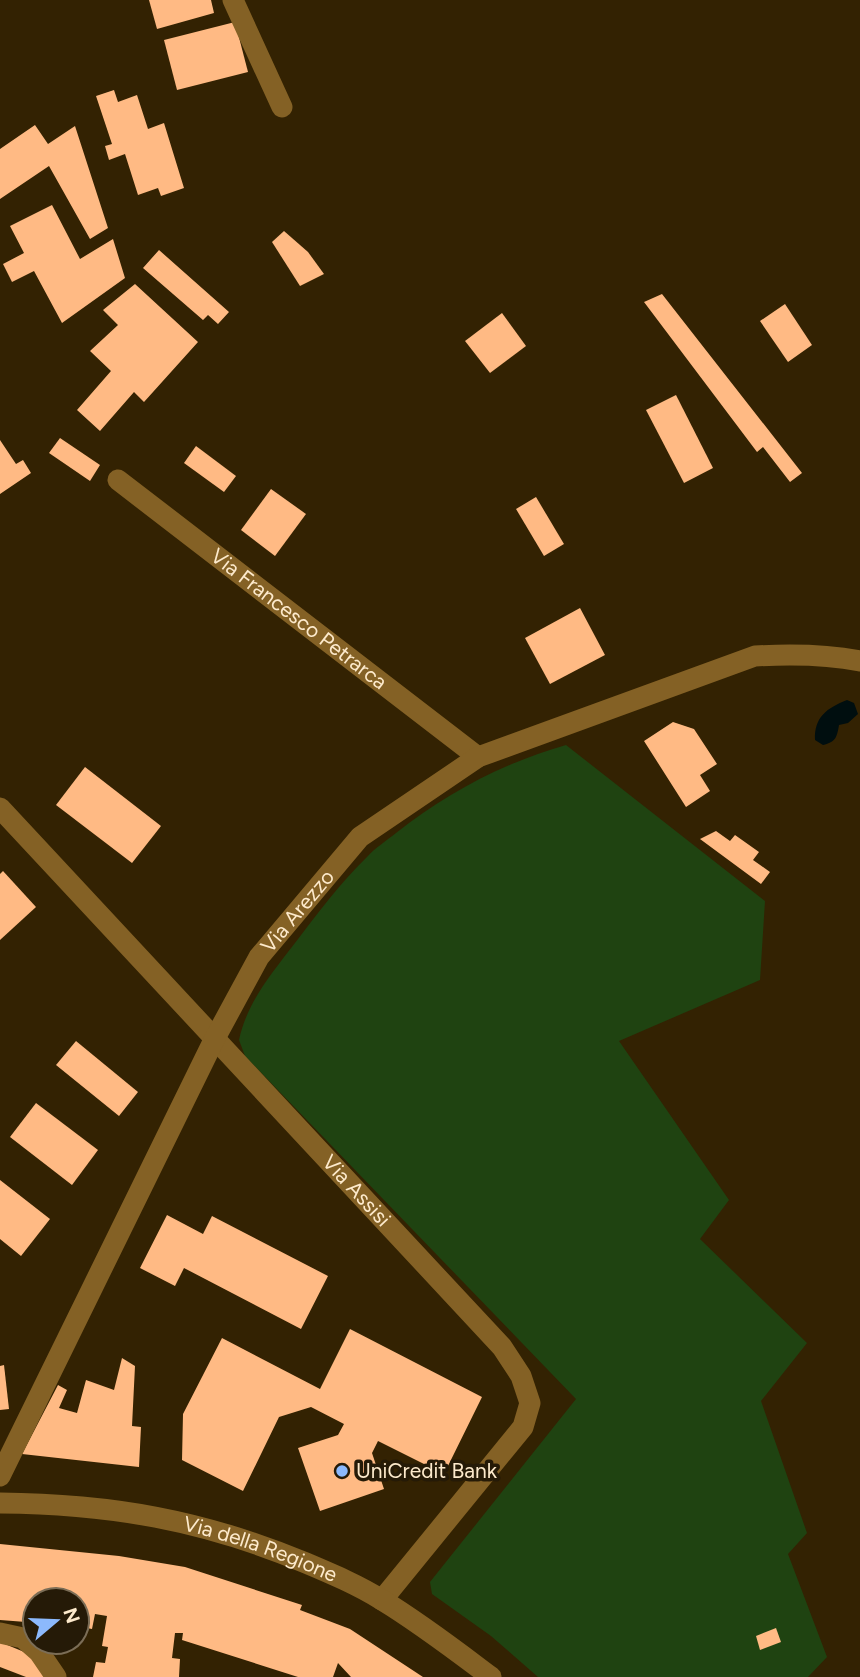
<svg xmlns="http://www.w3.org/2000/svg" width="860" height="1677" font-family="Figtree,sans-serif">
	<rect width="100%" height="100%" fill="#332202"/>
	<!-- green -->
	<path fill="#1f4311" d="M566 745 765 901 760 980 619 1041 729 1200 700 1239 807 1343 761 1401 807 1533 788 1554 827 1657 808 1677H538L491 1636 432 1594 430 1582 576 1399 245 1056 239 1040C247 1002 272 973 295 943 318 913 340 883 367 857 375 848 386 841 396 833 447 793 503 763 566 745Z"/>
	<!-- water -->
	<path fill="#000e0f" d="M847 700 854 703 858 714 848 723 839 725C837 737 836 742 823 745L815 740C814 717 827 708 847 700Z"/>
	<!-- building -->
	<g fill="#ffba84">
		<path d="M149 0H211L214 13 157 29Z"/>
		<path d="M235 22 248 72 177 90 164 40Z"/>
		<path d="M114 90 118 102 137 95 148 129 164 123 184 188 161 196 158 188 138 195 125 154 109 160 105 146 112 144 96 96Z"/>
		<path d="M35 125 48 144 75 126 108 228 90 239 49 166 0 199V149Z"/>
		<path d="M52 205 80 259 113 239 125 278 62 323 34 271 12 282 3 264 24 253 10 226Z"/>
		<path d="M284 231 308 252 324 274 300 286 272 242Z"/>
		<path d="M159 250 229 312 218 324 208 315 203 320 143 268Z"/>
		<path d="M135 284 198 342 144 402 134 392 100 431 77 410 111 371 90 351 118 325 103 310Z"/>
		<path d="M662 294 802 473 790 482 763 447 757 452 644 302Z"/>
		<path d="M785 304 812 345 788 362 760 321Z"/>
		<path d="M502 313 526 346 490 373 465 341Z"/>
		<path d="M676 395 713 468 684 483 646 410Z"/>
		<path d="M60 438 100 465 90 481 49 453Z"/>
		<path d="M0 440 16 464 23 460 31 473 0 494Z"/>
		<path d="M196 446 236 476 224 492 184 463Z"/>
		<path d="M271 489 306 514 275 556 241 530Z"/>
		<path d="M536 497 564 544 544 556 516 509Z"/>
		<path d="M580 608 605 655 550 684 525 638Z"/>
		<path d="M673 722 694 729 717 764 700 775 710 791 686 807 644 741Z"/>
		<path d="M85 767 161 826 132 863 56 805Z"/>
		<path d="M716 831 730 841 735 835 759 852 753 860 770 872 761 884 700 839Z"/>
		<path d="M3 871 36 907 0 940V874Z"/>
		<path d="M76 1041 138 1092 119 1116 56 1065Z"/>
		<path d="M36 1103 98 1150 72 1185 10 1137Z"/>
		<path d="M0 1180 50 1219 21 1256 0 1239Z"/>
		<path d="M167 1215 203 1234 212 1216 328 1276 301 1329 184 1268 175 1286 140 1268Z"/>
		<path d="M350 1329 482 1397 444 1474 378 1441 372 1453 384 1489 320 1511 298 1448 338 1435 344 1424 311 1407 279 1417 243 1491 182 1460 183 1414 222 1338 320 1389Z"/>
		<path d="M122 1358 135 1366 132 1426 141 1427 139 1467 22 1454 58 1385 67 1390 59 1408 77 1413 86 1380 114 1390Z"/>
		<path d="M4 1365 9 1409 0 1410V1366Z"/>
		<path d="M0 1544 119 1556 185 1567 302 1605 300 1610 350 1629 423 1677H351L338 1663 333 1677H298L182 1640 183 1633H175L172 1658 180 1659 179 1677H93L96 1662 105 1663 108 1647 102 1646 107 1616 95 1614 92 1629 77 1626V1600H73V1596L62 1595 61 1600 29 1602 26 1622 0 1620Z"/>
		<path d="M776 1628 781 1642 760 1650 756 1636Z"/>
		<path d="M0 1642 34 1656 48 1677H26L0 1667Z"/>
	</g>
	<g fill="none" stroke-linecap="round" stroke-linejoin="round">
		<!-- street -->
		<g stroke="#846125" stroke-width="21">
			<path d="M233 0 282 107"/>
			<path id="s1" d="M118 480 478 757"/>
			<path id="s2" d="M0 808 502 1347 521 1376 530 1403 523 1427 382 1600"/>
			<path id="s3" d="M0 1476 214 1040 259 957 360 837 478 757 755 656C791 654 825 654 860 661"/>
			<path d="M0 1633 23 1638 39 1652 56 1677"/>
		</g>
		<!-- secondary -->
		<path stroke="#846125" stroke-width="21" id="s4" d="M0 1503C111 1504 203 1520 306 1563 332 1574 358 1585 382 1600 420 1623 455 1650 491 1677"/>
	</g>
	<!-- markers -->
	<circle fill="#8cb9fc" stroke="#251a07" stroke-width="2.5" cx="342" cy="1471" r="7"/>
	<g text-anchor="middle" stroke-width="7" stroke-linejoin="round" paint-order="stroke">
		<!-- street labels -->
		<g font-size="21" fill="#fdeacc" stroke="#251a07">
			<text dy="7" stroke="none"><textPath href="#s1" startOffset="228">Via Francesco Petrarca</textPath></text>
			<text dy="7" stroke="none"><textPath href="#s3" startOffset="640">Via Arezzo</textPath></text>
			<text dy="7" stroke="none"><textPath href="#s2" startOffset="523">Via Assisi</textPath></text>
			<text dy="7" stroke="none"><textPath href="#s4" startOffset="266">Via della Regione</textPath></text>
		</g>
		<!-- poi labels -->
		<g font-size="21" fill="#fdeacc" stroke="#251a07" text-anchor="start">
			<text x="356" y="1478">UniCredit Bank</text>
		</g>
	</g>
	<!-- north arrow -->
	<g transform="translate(56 1621) rotate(71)"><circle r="33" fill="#251a07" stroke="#7b6d56" stroke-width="2"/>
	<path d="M0-5L12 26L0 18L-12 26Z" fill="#8cb9fc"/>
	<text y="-10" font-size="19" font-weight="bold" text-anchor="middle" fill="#fdeacc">N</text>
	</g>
</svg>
